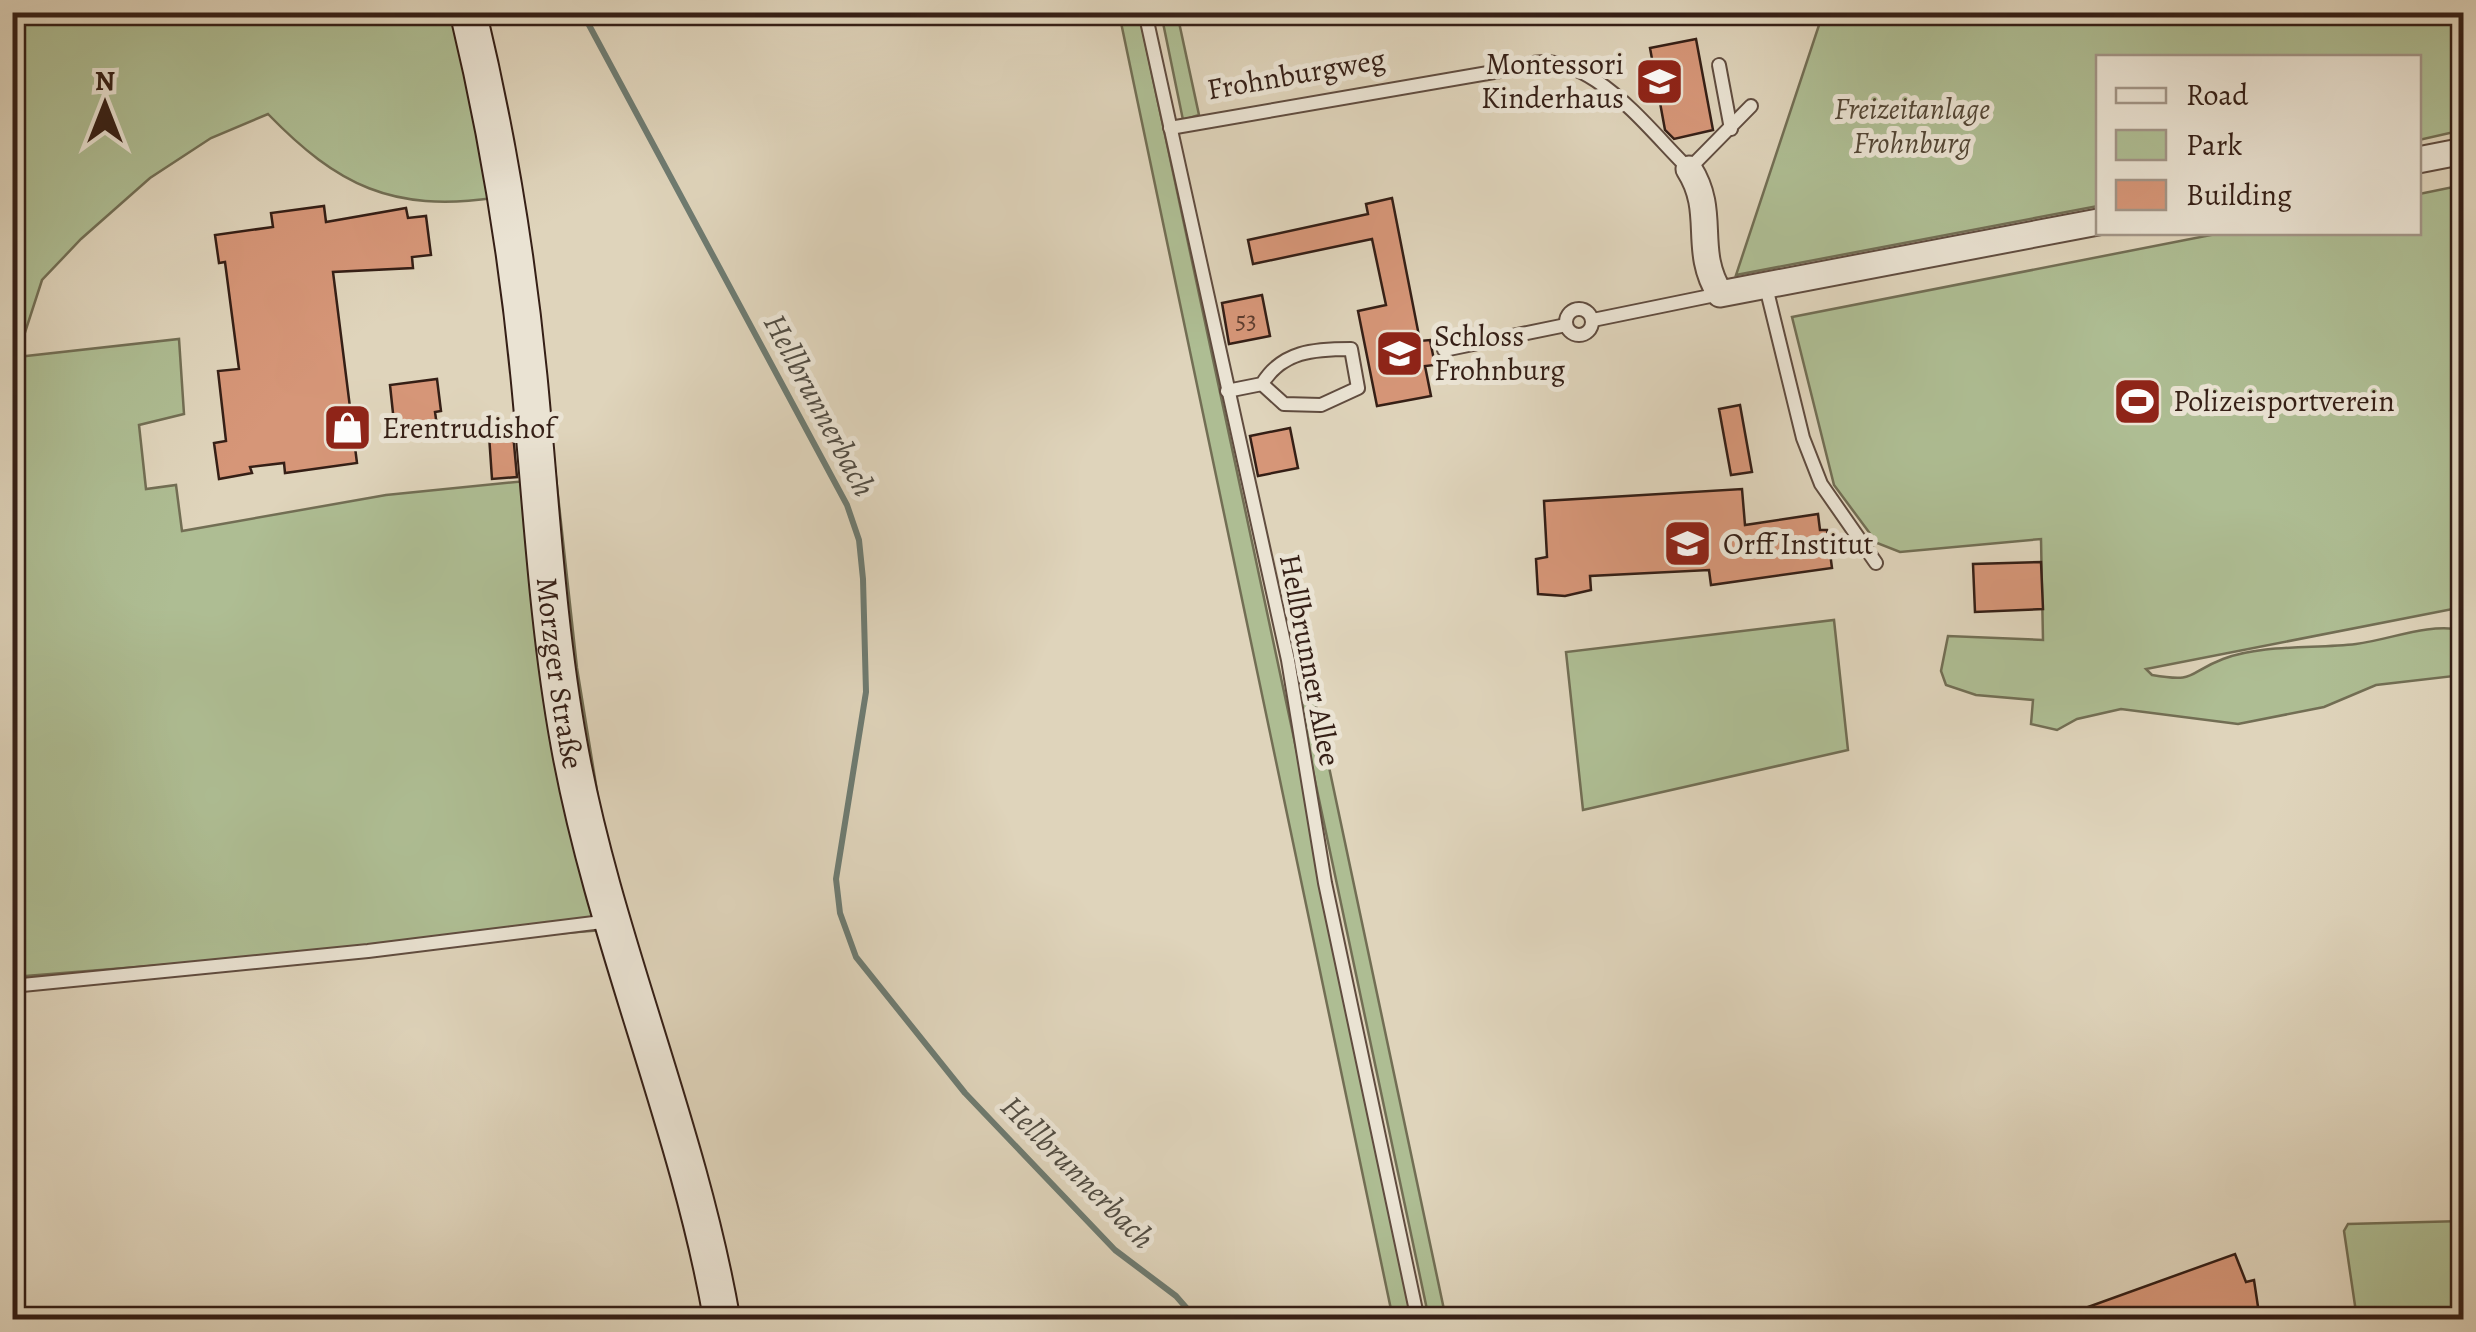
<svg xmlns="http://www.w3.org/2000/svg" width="2476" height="1332" font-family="Alegreya,serif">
	<rect width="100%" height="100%" fill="#dfd4bb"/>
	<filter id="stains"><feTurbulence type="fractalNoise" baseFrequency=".002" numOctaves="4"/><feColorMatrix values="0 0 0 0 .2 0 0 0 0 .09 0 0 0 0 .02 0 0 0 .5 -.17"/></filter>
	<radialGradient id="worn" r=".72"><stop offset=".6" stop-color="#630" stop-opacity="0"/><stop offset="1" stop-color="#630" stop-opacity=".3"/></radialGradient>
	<!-- green -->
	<g fill="#aebd93" stroke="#726e54" stroke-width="2.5">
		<path d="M13 13H456L494 198C392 212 338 186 268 114L211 138 150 178 81 239 42 280 17 357 179 339 184 414 139 425 146 489 176 485 182 531 386 495 526 481 602 930 13 977Z"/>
		<path d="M1119 13H1139L1418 1319H1393Z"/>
		<path d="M1161 13H1177L1199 115 1183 120Z"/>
		<path d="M1823 13H2463V130L2419 140 2418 58H2098V206L1736 275Z"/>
		<path d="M2463 185V607L2146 669 2152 675C2198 683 2186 673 2223 659 2263 644 2314 649 2356 644 2393 639 2426 623 2463 630V675L2376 685 2324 707 2238 724 2121 709 2077 719 2057 730 2031 724 2033 700 1976 695 1946 685 1941 671 1948 636 2043 640 2041 539 1900 552 1877 543 1834 485 1792 317 2221 233 2418 232 2419 194Z"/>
		<path d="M552 441 577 668 598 797 571 692Z"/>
		<path d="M1834 620 1848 750 1583 810 1566 652Z"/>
		<path d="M1308 668 1446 1319H1429L1292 672Z"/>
		<path d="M2463 1221V1319H2357L2344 1231 2348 1224Z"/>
	</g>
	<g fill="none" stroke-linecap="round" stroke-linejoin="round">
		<!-- stream -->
		<path stroke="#6e7b71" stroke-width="6" d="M582 12 847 505 859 540 863 579 866 692 836 879 840 913 856 957 965 1093 1115 1250 1176 1296 1197 1320"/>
	</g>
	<!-- building -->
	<g fill="#d69678" stroke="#351f16" stroke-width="2.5">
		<path d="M1696 39 1713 130 1674 139 1665 130 1650 48Z"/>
		<path d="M1392 198 1420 341 1430 340 1435 365 1425 366 1431 396 1377 406 1358 311 1386 305 1372 239 1253 264 1248 240 1368 214 1366 204Z"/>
		<path d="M324 206 326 222 406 208 408 218 426 216 431 255 412 257 413 268 333 272 357 463 285 473 284 463 250 467 252 473 219 479 214 443 226 441 218 371 239 369 225 262 219 263 215 235 273 227 271 213Z"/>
		<path d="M1262 295 1270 336 1229 344 1222 303Z"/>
		<path d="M437 379 441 411 435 412 437 426 395 432 390 385Z"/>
		<path d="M1740 405 1752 472 1731 475 1719 409Z"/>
		<path d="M1290 428 1298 468 1258 476 1250 436Z"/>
		<path d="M513 433 517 477 492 479 489 435Z"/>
		<path d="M1742 489 1745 525 1818 514 1820 530H1827L1832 568 1711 585 1709 570 1590 576 1591 590 1565 596 1538 594 1536 559 1547 557 1544 501Z"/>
		<path d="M2041 562 2043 609 1975 612 1973 564Z"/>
		<path d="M2235 1254 2246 1282 2254 1280 2260 1320H2052Z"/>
	</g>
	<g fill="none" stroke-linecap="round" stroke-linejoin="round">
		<defs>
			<g id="lane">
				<path d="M1145 12 1288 660 1325 883 1418 1320"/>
				<path d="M1719 65 1731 129"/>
				<path d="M1170 128 1517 68C1583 38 1648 130 1689 169L1751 106"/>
				<path d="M1766 287 1803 438 1821 484 1876 563"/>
				<circle cx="1579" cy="322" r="13"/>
				<path d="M1593 320 1720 294"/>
				<path d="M1444 350 1566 325"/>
				<path d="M1227 391 1262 384 1284 404 1321 405 1358 388 1351 349C1314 349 1282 351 1262 384"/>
				<path d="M12 986 368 951 610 921"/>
			</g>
			<g id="street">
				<path d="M2418 160 2464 151"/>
				<path d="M1689 169C1717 213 1692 249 1720 294L2098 222"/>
			</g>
			<g id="secondary">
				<path id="s1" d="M468 12C497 132 517 254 529 377 541 499 547 623 569 744 604 939 688 1124 722 1320"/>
			</g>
		</defs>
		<!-- lane casing -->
		<use href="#lane" stroke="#604c3f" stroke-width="16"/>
		<!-- street casing -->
		<use href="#street" stroke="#604c3f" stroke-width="29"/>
		<!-- secondary casing -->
		<use href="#secondary" stroke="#351f16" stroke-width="39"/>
		<!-- lane -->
		<use href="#lane" stroke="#eae3d3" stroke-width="12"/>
		<!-- street -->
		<use href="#street" stroke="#eae3d3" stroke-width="25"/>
		<!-- secondary -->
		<use href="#secondary" stroke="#eae3d3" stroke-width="35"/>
	</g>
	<!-- icons -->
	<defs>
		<symbol id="school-square" viewBox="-11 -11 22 22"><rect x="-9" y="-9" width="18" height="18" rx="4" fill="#8f2418" stroke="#eae3d3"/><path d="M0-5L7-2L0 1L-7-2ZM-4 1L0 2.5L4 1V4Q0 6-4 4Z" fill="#fff"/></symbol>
		<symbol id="university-square" viewBox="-11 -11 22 22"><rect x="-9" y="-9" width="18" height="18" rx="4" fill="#8f2418" stroke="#eae3d3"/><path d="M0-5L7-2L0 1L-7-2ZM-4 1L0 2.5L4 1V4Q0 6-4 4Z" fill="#fff"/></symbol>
		<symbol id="stadium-square" viewBox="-11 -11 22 22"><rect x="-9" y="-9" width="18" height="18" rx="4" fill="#8f2418" stroke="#eae3d3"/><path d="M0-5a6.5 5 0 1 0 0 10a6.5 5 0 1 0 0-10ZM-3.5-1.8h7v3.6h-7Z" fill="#fff"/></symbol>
		<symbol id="shop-square" viewBox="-11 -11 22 22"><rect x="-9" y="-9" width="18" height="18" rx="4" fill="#8f2418" stroke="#eae3d3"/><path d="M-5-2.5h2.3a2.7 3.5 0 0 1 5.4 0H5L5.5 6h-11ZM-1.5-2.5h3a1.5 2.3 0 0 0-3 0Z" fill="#fff"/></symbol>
	</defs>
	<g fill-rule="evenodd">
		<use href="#school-square" x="1632" y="54" width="55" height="55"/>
		<use href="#university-square" x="1372" y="326" width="55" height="55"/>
		<use href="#stadium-square" x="2110" y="374" width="55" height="55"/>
		<use href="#shop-square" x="320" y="400" width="55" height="55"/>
		<use href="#university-square" x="1660" y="516" width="55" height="55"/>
	</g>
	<g text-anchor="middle" stroke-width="10" stroke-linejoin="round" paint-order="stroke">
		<!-- number labels -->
		<g font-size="25" fill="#5d3d2e">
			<text x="1246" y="328">53</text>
		</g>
		<!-- poi labels -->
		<g font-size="30" fill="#351f16" stroke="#eae3d3" text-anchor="start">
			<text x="1624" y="74" text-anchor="end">Montessori<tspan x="1624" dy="34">Kinderhaus</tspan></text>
			<text x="1434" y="346">Schloss<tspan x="1434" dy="34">Frohnburg</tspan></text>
			<text x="2173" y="411">Polizeisportverein</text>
			<text x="382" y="438">Erentrudishof</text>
			<text x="1723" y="554">Orff Institut</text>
		</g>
		<!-- street labels -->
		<g font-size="30" fill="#351f16" stroke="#eae3d3">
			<text transform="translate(1296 74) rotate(-10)" y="10">Frohnburgweg</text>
			<text transform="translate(1310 660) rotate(79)" y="10">Hellbrunner Allee</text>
			<text dy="10" stroke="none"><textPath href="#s1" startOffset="668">Morzger Straße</textPath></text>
		</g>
		<!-- park labels -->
		<g font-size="30" font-style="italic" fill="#534635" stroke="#eae3d3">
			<text x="1912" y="119">Freizeitanlage<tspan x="1912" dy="34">Frohnburg</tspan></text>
		</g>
		<!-- water labels -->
		<g font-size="32" font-style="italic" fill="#524d43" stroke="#eae3d3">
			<text transform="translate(820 405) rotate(62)" y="11">Hellbrunnerbach</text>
			<text transform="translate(1078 1172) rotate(45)" y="11">Hellbrunnerbach</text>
		</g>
	</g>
	<!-- margin -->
	<rect width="2476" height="1332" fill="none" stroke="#dfd4bb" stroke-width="50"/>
	<rect x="15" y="15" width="2446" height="1302" fill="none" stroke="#351f16" stroke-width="5"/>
	<rect x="25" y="25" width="2426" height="1282" fill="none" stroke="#351f16" stroke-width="2.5"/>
	<!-- legend -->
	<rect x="2096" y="55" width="325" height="180" fill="#eae3d3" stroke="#a29587" stroke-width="2.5"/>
	<rect x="2116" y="88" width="50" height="15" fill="#eae3d3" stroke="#a29587" stroke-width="2.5"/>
	<text x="2186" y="105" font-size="30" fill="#351f16">Road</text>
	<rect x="2116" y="130" width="50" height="30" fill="#aebd93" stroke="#a29587" stroke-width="2.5"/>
	<text x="2186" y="155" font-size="30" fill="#351f16">Park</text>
	<rect x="2116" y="180" width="50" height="30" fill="#d69678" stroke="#a29587" stroke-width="2.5"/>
	<text x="2186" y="205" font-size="30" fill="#351f16">Building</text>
	<!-- north arrow -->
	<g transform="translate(105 105)" stroke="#eae3d3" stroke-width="8" paint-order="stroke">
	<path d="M0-8L18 38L0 25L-18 38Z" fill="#351f16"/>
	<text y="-15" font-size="28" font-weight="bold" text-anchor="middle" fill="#351f16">N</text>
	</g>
	<rect width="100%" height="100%" filter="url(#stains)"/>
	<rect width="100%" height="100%" fill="url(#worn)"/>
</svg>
